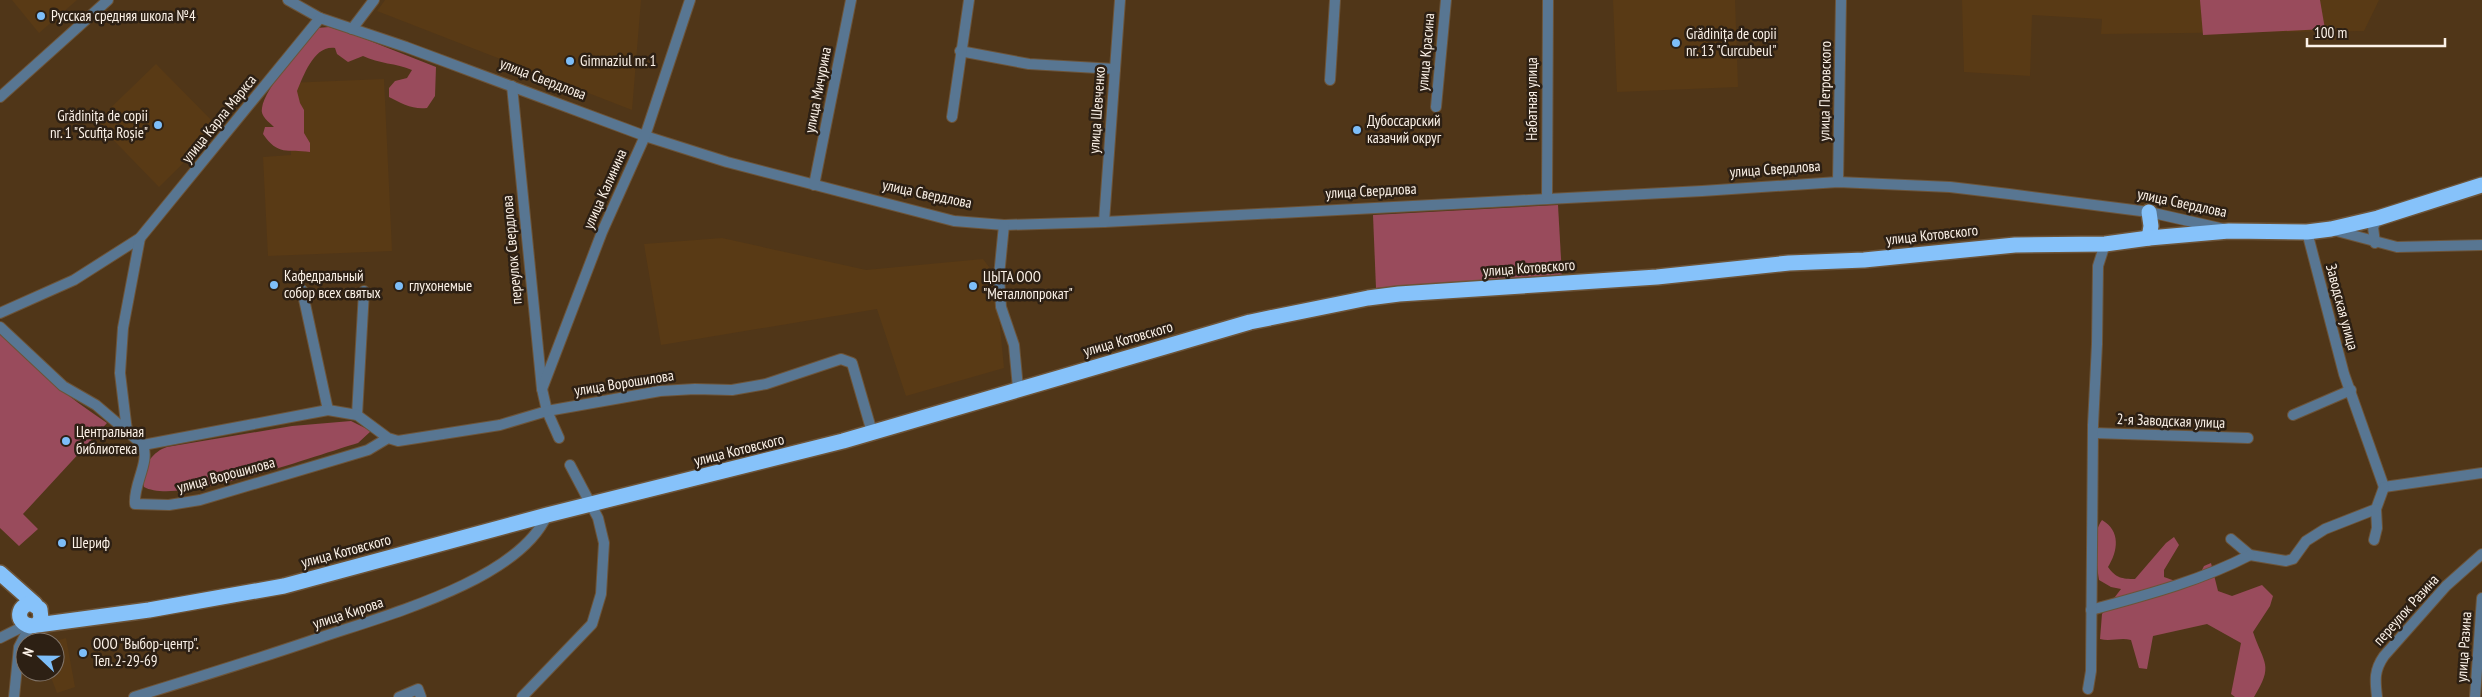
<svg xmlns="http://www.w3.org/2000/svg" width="2482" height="697" font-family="'PT Sans Narrow',sans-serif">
	<rect width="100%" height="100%" fill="#503618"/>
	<!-- built -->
	<g fill="#593a15">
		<path d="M12 0H77L39 33Z"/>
		<path d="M385 0H641L632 110 377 11Z"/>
		<path d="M1613 0H1735L1738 87 1617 92Z"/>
		<path d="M1962 0H2379L2364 31 2101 34 2102 19 2032 15 2030 76 1964 72Z"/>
		<path d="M156 64 219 128 159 187 96 122Z"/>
		<path d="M384 79 392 251 268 256 263 157 291 155 287 83Z"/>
		<path d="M722 238 866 270 983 259 995 275 1004 368 906 396 877 309 661 345 644 244Z"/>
		<path d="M66 638 75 687 57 693 49 672H55V642H52Z"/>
	</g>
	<!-- green -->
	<g fill="#994b5c">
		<path d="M2200 0H2320L2325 29 2203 35Z"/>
		<path d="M329 27 360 37 436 67 435 96 427 108C413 110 401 103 389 97V88L395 81 407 78 412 70C396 63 379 64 363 56L348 62 337 54 335 48C314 45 304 75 297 91L300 103 304 110V133L310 143V152C287 149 278 156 263 134L265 127H274C269 122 260 116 262 108 265 87 303 46 317 28Z"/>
		<path d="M1558 205 1562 276 1376 288 1373 215Z"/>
		<path d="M0 330C31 368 67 396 107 423L23 514 38 529 19 546 0 528Z"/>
		<path d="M351 421 371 431 358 443C317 455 178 506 144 487 140 470 151 452 167 447L292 426Z"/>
		<path d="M2102 520C2121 531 2118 551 2108 567 2116 578 2122 579 2135 579L2166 543 2174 537 2179 545 2164 570V577L2178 582H2196L2204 566 2211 563 2218 591 2232 596 2262 585 2273 596 2270 606 2253 632C2264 664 2274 665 2254 697H2235L2231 694 2241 643 2207 624 2153 636 2147 669 2139 668 2131 640C2120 637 2111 642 2100 639L2102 614 2121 589 2111 587 2099 580C2097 563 2091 534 2102 520Z"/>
	</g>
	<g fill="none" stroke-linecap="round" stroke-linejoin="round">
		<defs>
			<g id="minor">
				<path d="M288 0 320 18 406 47 645 136 727 162 954 221 1004 225 1104 222 1702 191 1838 182 1950 187 2009 194 2149 212 2224 229"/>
				<path d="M352 29 374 0"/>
				<path d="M960 51 1029 64 1115 69"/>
				<path d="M1330 80 1335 0"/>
				<path d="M512 86 542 389 547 411 559 438"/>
				<path d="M0 97 108 0"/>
				<path d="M1436 107 1446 0"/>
				<path d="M952 117 969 0"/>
				<path d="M1838 182 1841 0"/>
				<path d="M814 185 851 0"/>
				<path d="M1547 198 1548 0"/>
				<path d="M1104 222 1120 0"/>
				<path d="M1004 225 999 276 1001 307 1014 345 1018 388"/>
				<path d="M2333 230 2397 247 2482 245"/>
				<path d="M2307 232 2344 374 2384 487 2482 473"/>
				<path d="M2375 243 2373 227 2378 218"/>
				<path d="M302 290 328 410"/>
				<path d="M0 313 74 280 140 238 320 18"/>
				<path d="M0 327 63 386 96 405 143 445"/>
				<path d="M542 389 602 232 645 136 690 0"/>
				<path d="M357 415 364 291"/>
				<path d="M2293 415 2351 390"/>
				<path d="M127 431 120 373 123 328 140 238"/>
				<path d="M2093 433 2248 438"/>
				<path d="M388 438 368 450 200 500 169 505 135 504C133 484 150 463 143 445L328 410 357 415 388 438 398 441 500 425 547 411 660 391 695 389 732 390 766 384 841 359 852 363 872 432"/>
				<path d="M2231 539 2250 555 2286 561 2293 559 2306 541 2325 529 2376 509 2384 487"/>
				<path d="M2374 540 2377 528 2376 509"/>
				<path d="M2091 610C2146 595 2200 581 2250 555"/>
				<path d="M0 638 26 625"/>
				<path d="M2088 689 2091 671 2093 425 2097 344 2098 266 2105 244"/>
				<path d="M14 697 19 647 30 626"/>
				<path d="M134 697C196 678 258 659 319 638 383 616 518 581 547 515"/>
				<path d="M399 697 418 689 421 697"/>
				<path d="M522 697 592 624 601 594 604 543 598 518 570 465"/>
				<path d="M2377 697C2375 680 2374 670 2384 656L2446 586 2482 554"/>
				<path d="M2475 697 2482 598"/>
			</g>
			<g id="highway">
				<path d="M2149 238 2151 226 2149 212"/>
				<path d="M0 573 35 604"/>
				<path d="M37 625 41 619 40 609 31 603C17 606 15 622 30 626L149 610 284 586 547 515 843 441 1250 322 1368 298 1399 294 1657 277 1789 263 1864 260 2015 245 2105 244 2149 238 2229 231 2307 232 2331 229 2378 218 2482 185"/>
			</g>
		</defs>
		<!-- minor casing -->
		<use href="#minor" stroke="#6c5439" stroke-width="12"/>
		<!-- highway casing -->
		<use href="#highway" stroke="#6c5439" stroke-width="18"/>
		<!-- minor -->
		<use href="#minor" stroke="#587692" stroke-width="10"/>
		<!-- highway -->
		<use href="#highway" stroke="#86c2fa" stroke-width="15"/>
	</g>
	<!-- markers -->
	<g fill="#7dbef9" stroke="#2d2014" stroke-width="2">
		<circle cx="41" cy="16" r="5"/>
		<circle cx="1676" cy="43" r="5"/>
		<circle cx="570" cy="61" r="5"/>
		<circle cx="158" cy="125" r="5"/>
		<circle cx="1357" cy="130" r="5"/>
		<circle cx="274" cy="285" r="5"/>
		<circle cx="399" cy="286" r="5"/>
		<circle cx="973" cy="286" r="5"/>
		<circle cx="66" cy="441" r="5"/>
		<circle cx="62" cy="543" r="5"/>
		<circle cx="83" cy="653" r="5"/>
	</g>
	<g text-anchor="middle" stroke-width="5" stroke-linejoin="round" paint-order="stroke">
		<!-- poi labels -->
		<g font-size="15" fill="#fcf2e8" stroke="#2d2014" text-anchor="start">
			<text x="51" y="21">Русская средняя школа №4</text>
			<text x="1686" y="39">Grădinița de copii<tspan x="1686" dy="17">nr. 13 "Curcubeul"</tspan></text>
			<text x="580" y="66">Gimnaziul nr. 1</text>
			<text x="148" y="121" text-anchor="end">Grădinița de copii<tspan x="148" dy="17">nr. 1 "Scufița Roșie"</tspan></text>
			<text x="1367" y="126">Дубоссарский<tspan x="1367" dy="17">казачий округ</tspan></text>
			<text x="284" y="281">Кафедральный<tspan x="284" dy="17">собор всех святых</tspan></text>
			<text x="983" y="282">ЦЫТА ООО<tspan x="983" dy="17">"Металлопрокат"</tspan></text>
			<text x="409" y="291">глухонемые</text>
			<text x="76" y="437">Центральная<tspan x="76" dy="17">библиотека</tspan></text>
			<text x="72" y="548">Шериф</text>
			<text x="93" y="649">ООО "Выбор-центр".<tspan x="93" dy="17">Тел. 2-29-69</tspan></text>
		</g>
		<!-- street labels -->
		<g font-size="15" fill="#fcf2e8" stroke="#2d2014">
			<text transform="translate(1426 52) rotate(-85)" y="5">улица Красина</text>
			<text transform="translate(543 79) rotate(21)" y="5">улица Свердлова</text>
			<text transform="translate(818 90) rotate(-79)" y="5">улица Мичурина</text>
			<text transform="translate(1825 91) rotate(-89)" y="5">улица Петровского</text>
			<text transform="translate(1532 99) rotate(-90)" y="5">Набатная улица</text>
			<text transform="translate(1097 110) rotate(-86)" y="5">улица Шевченко</text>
			<text transform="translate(219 119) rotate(-51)" y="5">улица Карла Маркса</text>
			<text transform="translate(1775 169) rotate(-4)" y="5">улица Свердлова</text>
			<text transform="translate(605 189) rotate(-66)" y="5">улица Калинина</text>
			<text transform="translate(1371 191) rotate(-3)" y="5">улица Свердлова</text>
			<text transform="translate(927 194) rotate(12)" y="5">улица Свердлова</text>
			<text transform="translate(2182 203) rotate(12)" y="5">улица Свердлова</text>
			<text transform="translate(1932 235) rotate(-6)" y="5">улица Котовского</text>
			<text transform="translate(512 250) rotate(-95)" y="5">переулок Свердлова</text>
			<text transform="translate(1529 268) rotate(-4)" y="5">улица Котовского</text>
			<text transform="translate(2342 307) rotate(75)" y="5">Заводская улица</text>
			<text transform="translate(1128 339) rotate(-16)" y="5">улица Котовского</text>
			<text transform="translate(624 383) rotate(-9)" y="5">улица Ворошилова</text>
			<text transform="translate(2171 421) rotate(2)" y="5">2-я Заводская улица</text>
			<text transform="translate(739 450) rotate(-14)" y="5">улица Котовского</text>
			<text transform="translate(226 475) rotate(-15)" y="5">улица Ворошилова</text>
			<text transform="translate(346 551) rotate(-15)" y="5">улица Котовского</text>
			<text transform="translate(2406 610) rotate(-48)" y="5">переулок Разина</text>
			<text transform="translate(348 613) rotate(-18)" y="5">улица Кирова</text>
			<text transform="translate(2464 647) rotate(-86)" y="5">улица Разина</text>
		</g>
	</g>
	<!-- north arrow -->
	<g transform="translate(40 657) rotate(292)"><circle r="24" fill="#2d2014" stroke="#807469"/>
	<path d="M0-4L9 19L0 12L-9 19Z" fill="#7dbef9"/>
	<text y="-8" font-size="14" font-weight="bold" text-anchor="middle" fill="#fcf2e8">N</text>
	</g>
	<!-- scale -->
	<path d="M2307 38v8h138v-8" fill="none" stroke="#fcf2e8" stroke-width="2.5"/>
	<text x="2314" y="38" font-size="15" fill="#fcf2e8" stroke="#2d2014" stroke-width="4" paint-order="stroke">100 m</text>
</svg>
